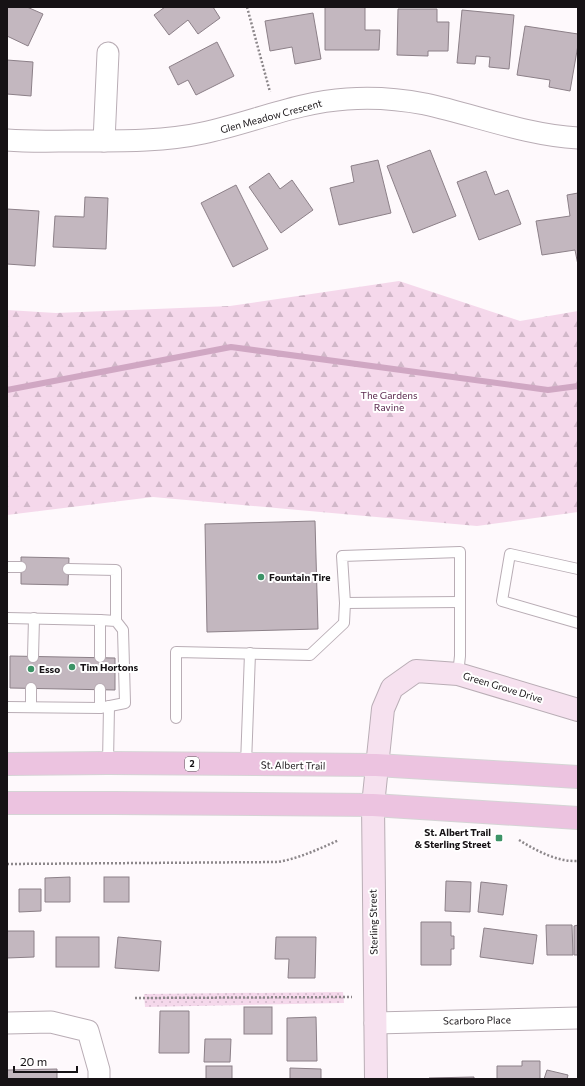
<svg xmlns="http://www.w3.org/2000/svg" width="585" height="1086" font-family="Commissioner,sans-serif">
	<defs>
		<pattern id="grass-dots" width="8" height="8" patternUnits="userSpaceOnUse"><rect width="8" height="8" fill="#f5d8eb"/><path d="M2 2h.1M6 6h.1" fill="none" stroke="#d1b8c9" stroke-width="1.8" stroke-linecap="round"/></pattern>
		<pattern id="forest-firs" width="22" height="20" patternUnits="userSpaceOnUse"><rect width="22" height="20" fill="#f5d8eb"/><path d="M5 1l3.5 6h-7zM16 11l3.5 6h-7z" fill="#d1b8c9"/></pattern>
	</defs>
	<rect width="100%" height="100%" fill="#fef9fc"/>
	<!-- grass -->
	<path fill="url(#grass-dots)" d="M343 992 344 1003 145 1007 144 994Z"/>
	<!-- forest -->
	<path fill="url(#forest-firs)" d="M399 281 520 321 578 311V512L477 526 153 497 7 515V310L56 313 230 306Z"/>
	<g fill="none" stroke-linecap="round" stroke-linejoin="round">
		<!-- stream -->
		<path stroke="#d0a7c3" stroke-width="6" d="M7 390 231 347 548 390 578 386"/>
	</g>
	<!-- building -->
	<g fill="#c3b7bf" stroke="#8c8088">
		<path d="M7 7H27L43 14 28 46 7 36Z"/>
		<path d="M165 7H213L220 18 198 34 188 20 169 35 154 15Z"/>
		<path d="M325 7H365V30H380L379 50H325Z"/>
		<path d="M398 9H437V22H449L448 51H428V56L397 55Z"/>
		<path d="M462 10 514 15 509 69 489 67 490 57 476 56 475 64 457 63Z"/>
		<path d="M313 13 321 59 295 64 292 47 270 51 265 21Z"/>
		<path d="M525 26 578 34V45L570 91 549 87 550 80 517 75Z"/>
		<path d="M217 42 234 76 196 95 188 80 178 85 169 67Z"/>
		<path d="M7 60 33 62 31 96 7 94Z"/>
		<path d="M430 150 456 216 413 233 387 166Z"/>
		<path d="M378 160 391 213 339 225 330 188 354 182 351 166Z"/>
		<path d="M486 171 495 195 508 190 521 224 479 240 457 182Z"/>
		<path d="M269 173 280 189 292 180 313 210 281 233 249 187Z"/>
		<path d="M236 185 268 249 233 267 201 203Z"/>
		<path d="M578 193V265L575 250 542 255 536 221 570 216 567 195Z"/>
		<path d="M85 197 108 198 106 249 53 247 55 216 84 217Z"/>
		<path d="M7 209 39 211 35 266 7 264Z"/>
		<path d="M315 521 318 629 207 632 205 524Z"/>
		<path d="M21 557 69 558 68 585 21 584Z"/>
		<path d="M10 656 115 658V690L10 688Z"/>
		<path d="M70 877V902H45V878Z"/>
		<rect x="104" y="877" width="25" height="25"/>
		<path d="M446 881 471 882 470 912 445 911Z"/>
		<path d="M481 882 507 885 503 915 478 912Z"/>
		<path d="M19 889H41V911L19 912Z"/>
		<path d="M421 922H451V936H454V949H451V965H421Z"/>
		<path d="M546 925H572L573 955H547Z"/>
		<path d="M578 925V955H574V926Z"/>
		<path d="M484 928 537 935 533 964 480 957Z"/>
		<path d="M7 931H34V957L7 958Z"/>
		<rect x="56" y="937" width="43" height="30"/>
		<path d="M118 937 161 941 159 971 115 968Z"/>
		<path d="M276 937H316L315 978H288L289 959H275Z"/>
		<rect x="244" y="1007" width="28" height="27"/>
		<path d="M160 1011H189V1053H159Z"/>
		<path d="M316 1017 317 1061H287V1018Z"/>
		<path d="M205 1039H231L230 1062H204Z"/>
		<path d="M522 1061H540V1079H497V1066H522Z"/>
		<rect x="206" y="1066" width="26" height="13"/>
		<path d="M290 1068 321 1069V1079H290Z"/>
		<path d="M57 1069V1079H7V1070Z"/>
		<path d="M547 1070 568 1075 567 1079H544Z"/>
		<path d="M474 1077V1079H429V1078Z"/>
	</g>
	<g fill="none" stroke-linecap="round" stroke-linejoin="round">
		<defs>
			<g id="lane">
				<path d="M7 567H21"/>
				<path d="M68 569 116 570V621"/>
				<path d="M578 569 510 554 502 601 578 623"/>
				<path d="M345 603 459 602"/>
				<path d="M7 618 100 620V657"/>
				<path d="M33 657 34 618"/>
				<path d="M100 689V708"/>
				<path d="M7 707 100 708 125 703 123 630 116 621 100 620"/>
				<path d="M31 707V688"/>
				<path d="M176 718V652L310 655 344 623 345 603 342 556 460 552V656L458 674"/>
				<path d="M108 763 109 706"/>
				<path d="M246 764 250 653"/>
			</g>
			<g id="street">
				<path d="M7 140C30 142 53 141 76 141 119 141 162 142 203 133 251 123 297 102 347 99 373 97 399 99 425 104 476 115 525 135 578 138"/>
				<path d="M104 141 108 53"/>
				<path d="M7 1023 51 1022 88 1031 99 1070V1079"/>
				<path d="M375 1023 578 1018"/>
			</g>
			<path id="secondary" d="M376 1079 373 805 383 709 392 688 416 671 458 674 578 710"/>
			<g id="primary">
				<path d="M7 764 108 763 376 765 578 777"/>
				<path d="M7 803H113L373 805 578 818"/>
			</g>
		</defs>
		<!-- lane casing -->
		<use href="#lane" stroke="#b9adb5" stroke-width="12"/>
		<!-- street casing -->
		<use href="#street" stroke="#b9adb5" stroke-width="23"/>
		<!-- secondary casing -->
		<use href="#secondary" stroke="#b9adb5" stroke-width="24"/>
		<!-- primary casing -->
		<use href="#primary" stroke="#d5d4d5" stroke-width="24"/>
		<!-- path -->
		<g stroke="#8c878a" stroke-width="2.5" stroke-dasharray="2 2" stroke-linecap="butt">
			<path d="M247 7 270 92"/>
			<path d="M519 840C537 851 557 862 578 861"/>
			<path d="M7 864 278 862C300 858 319 849 339 840"/>
			<path d="M135 998 352 997"/>
		</g>
		<!-- lane -->
		<use href="#lane" stroke="#fff" stroke-width="10"/>
		<!-- street -->
		<use href="#street" stroke="#fff" stroke-width="21"/>
		<!-- secondary -->
		<use href="#secondary" stroke="#f6e1ef" stroke-width="22"/>
		<!-- primary -->
		<use href="#primary" stroke="#ecc3e0" stroke-width="22"/>
	</g>
	<!-- markers -->
	<g fill="#3d9367" stroke="#fff" stroke-width="1.5">
		<circle cx="261" cy="577" r="4"/>
		<circle cx="72" cy="667" r="4"/>
		<circle cx="31" cy="669" r="4"/>
		<rect x="495" y="834" width="8" height="8" rx="2"/>
	</g>
	<g text-anchor="middle" stroke-width="4" stroke-linejoin="round" paint-order="stroke">
		<!-- shield labels -->
		<rect fill="#fff" stroke="#5c595b" stroke-width="1" x="185" y="757" width="14" height="14" rx="3"/>
		<g font-size="9" font-weight="bold" fill="#161215">
			<text x="192" y="767">2</text>
		</g>
		<!-- street labels -->
		<g font-size="10" fill="#161215" stroke="#fff">
			<text transform="translate(271 116) rotate(-15)" y="4">Glen Meadow Crescent</text>
			<text transform="translate(503 687) rotate(17)" y="4">Green Grove Drive</text>
			<text transform="translate(293 765) rotate(1)" y="4">St. Albert Trail</text>
			<text transform="translate(373 922) rotate(-91)" y="4">Sterling Street</text>
			<text transform="translate(477 1020) rotate(-1)" y="4">Scarboro Place</text>
		</g>
		<!-- park labels -->
		<g font-size="10" fill="#5c2a4f" stroke="#fff">
			<text x="389" y="399">The Gardens<tspan x="389" dy="12">Ravine</tspan></text>
		</g>
		<!-- poi labels -->
		<g font-size="10" font-weight="bold" fill="#161215" stroke="#fff" text-anchor="start">
			<text x="269" y="581">Fountain Tire</text>
			<text x="80" y="671">Tim Hortons</text>
			<text x="39" y="673">Esso</text>
			<text x="491" y="836" text-anchor="end">St. Albert Trail<tspan x="491" dy="12">&amp; Sterling Street</tspan></text>
		</g>
	</g>
	<!-- border -->
	<rect width="585" height="1086" fill="none" stroke="#161215" stroke-width="16"/>
	<!-- scale -->
	<path d="M14 1066v6h63v-6" fill="none" stroke="#161215" stroke-width="2"/>
	<text x="20" y="1066" font-size="12" fill="#161215" stroke="#ffffff" stroke-width="3" paint-order="stroke">20 m</text>
</svg>
